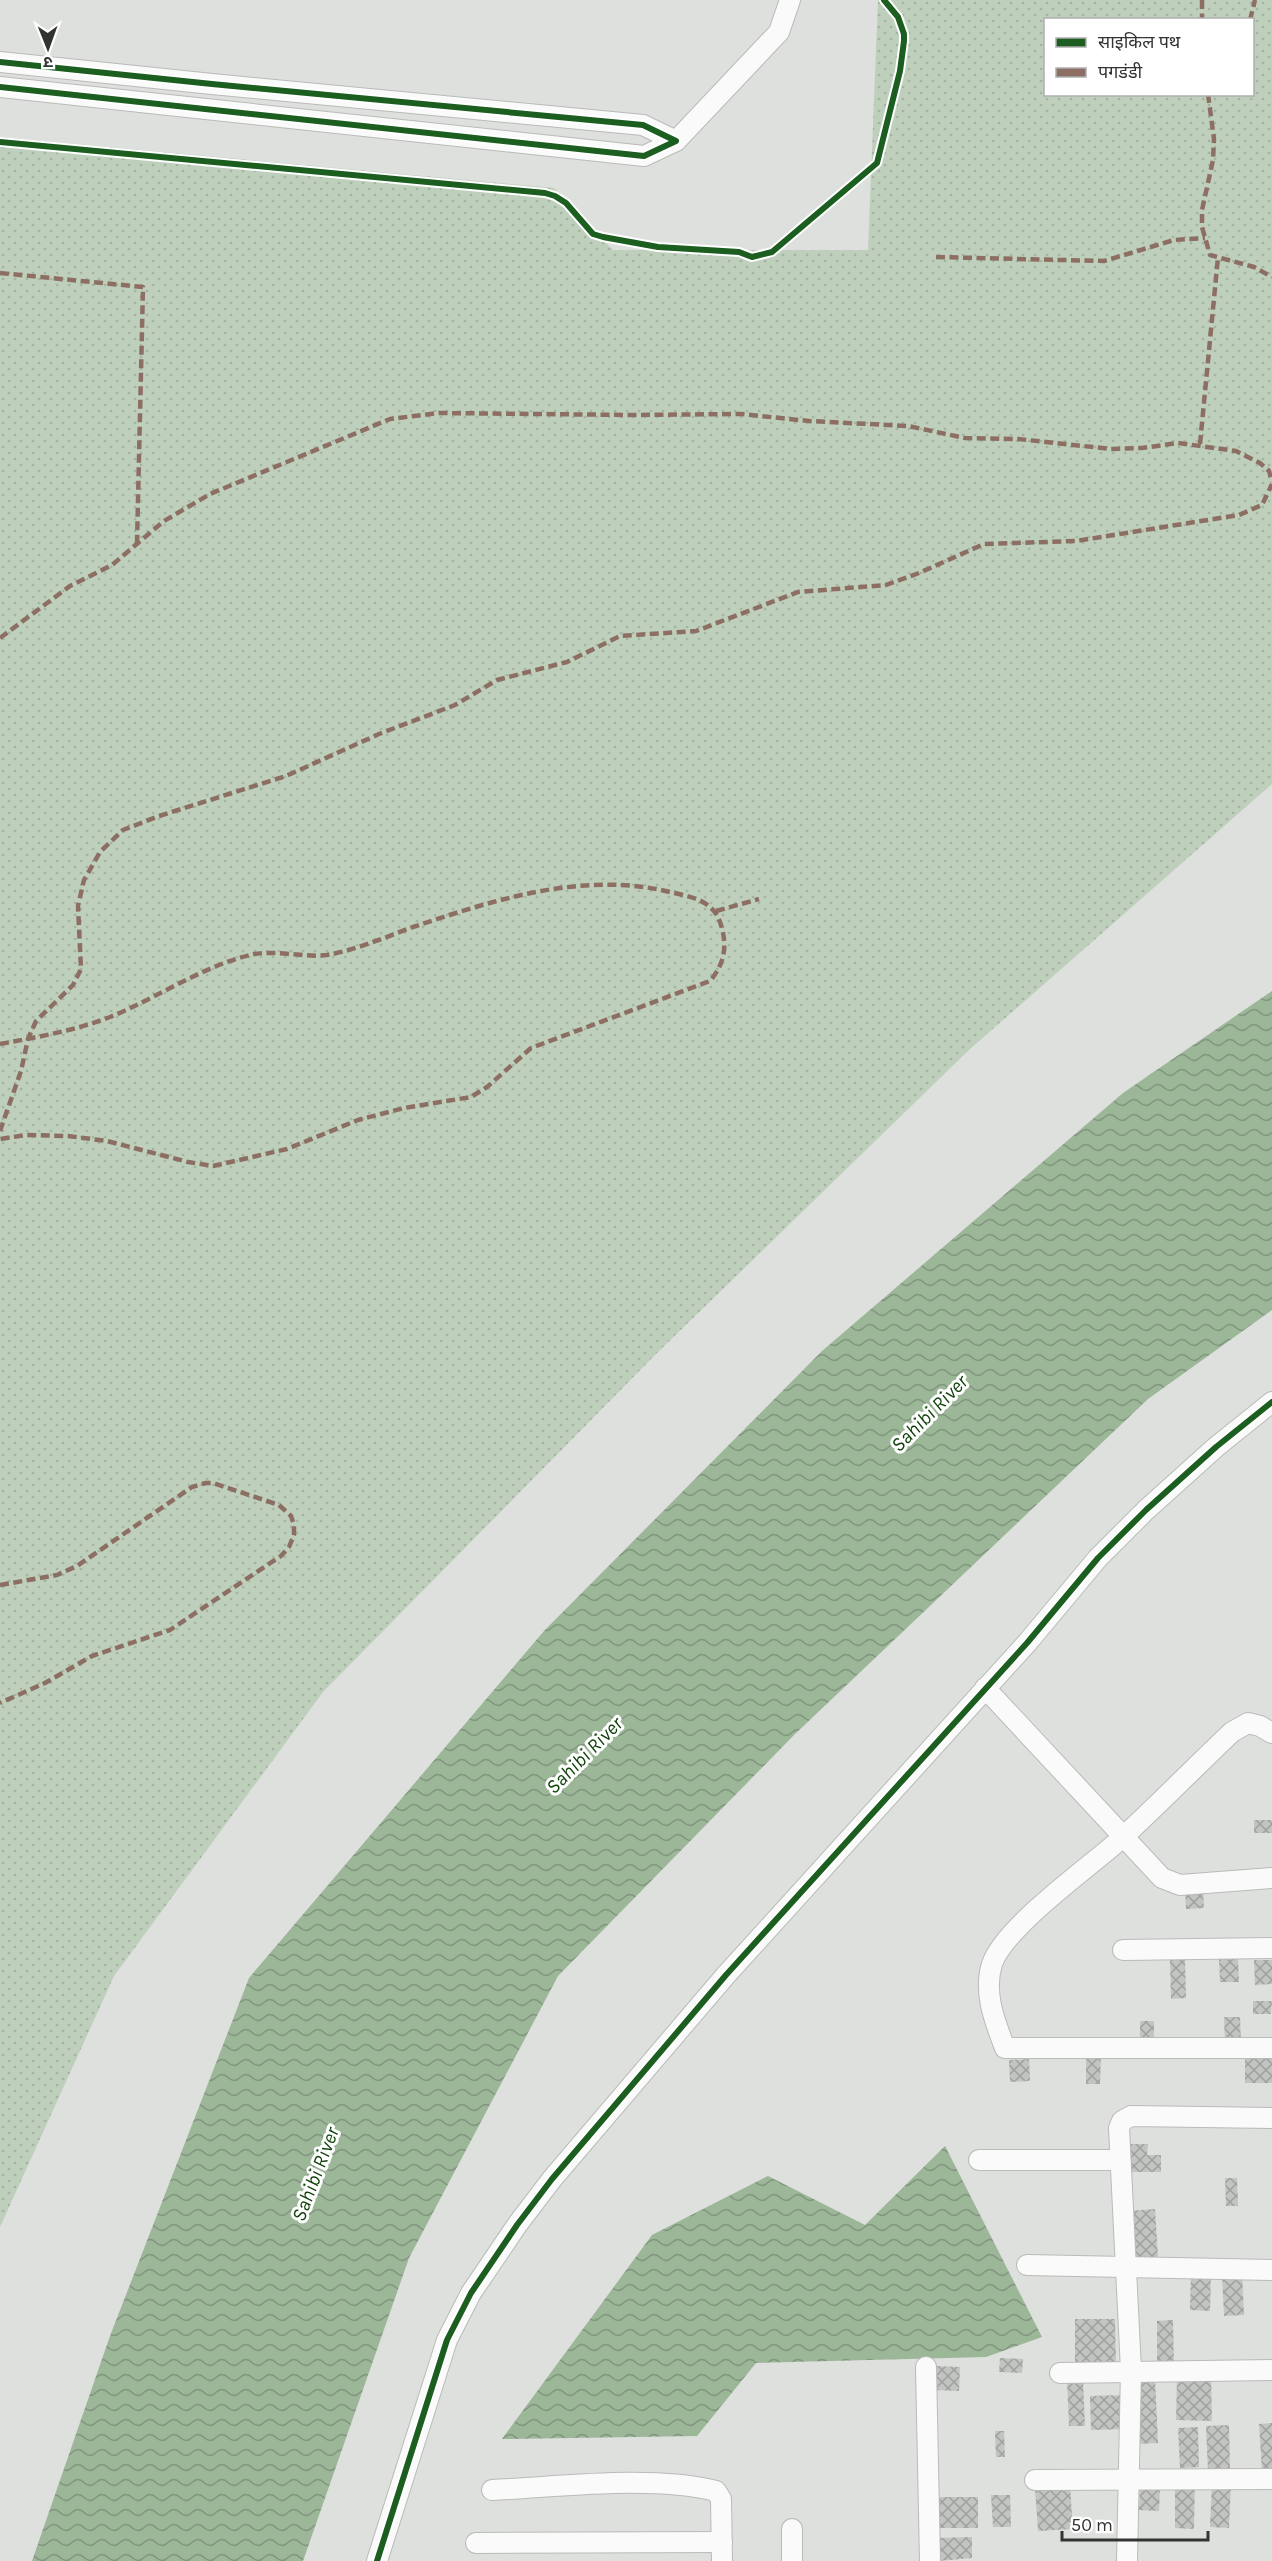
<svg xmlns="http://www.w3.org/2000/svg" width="1272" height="2561" font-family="Karla,'Noto Sans Devanagari',sans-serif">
	<defs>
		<pattern id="grass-dots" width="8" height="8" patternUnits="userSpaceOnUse" patternTransform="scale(1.5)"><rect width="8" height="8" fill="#bed0bc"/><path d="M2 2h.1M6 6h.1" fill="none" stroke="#a4b3a2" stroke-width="1.8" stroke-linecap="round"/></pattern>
		<pattern id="water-waves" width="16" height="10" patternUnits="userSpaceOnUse" patternTransform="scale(1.5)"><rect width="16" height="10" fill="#9cb698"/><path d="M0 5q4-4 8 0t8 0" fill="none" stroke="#80957d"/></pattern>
		<pattern id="building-cross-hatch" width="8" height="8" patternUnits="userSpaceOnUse" patternTransform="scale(1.5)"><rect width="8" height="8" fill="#c2c4c2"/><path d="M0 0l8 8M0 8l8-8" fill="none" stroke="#9ea09e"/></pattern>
	</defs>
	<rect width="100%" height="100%" fill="#dde0dc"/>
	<!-- grass -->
	<path fill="url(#grass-dots)" fill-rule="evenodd" d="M878 0H1272V784L970 1049 657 1353 323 1692 114 1976 0 2227V137L554 188 613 250H868ZM1046 20H1252V94H1046Z"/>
	<!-- water -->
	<g fill="url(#water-waves)">
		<path d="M1272 991V1310L1148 1399 794 1735 558 1976 409 2258 303 2561H32L110 2336 249 1978 544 1631 822 1351 1123 1093Z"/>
		<path d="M945 2146 1042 2337 986 2357 756 2363 697 2436 502 2439 652 2235 768 2176 865 2225Z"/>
	</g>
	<!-- building -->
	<g fill="url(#building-cross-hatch)">
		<rect x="1254" y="1820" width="18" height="13"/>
		<path d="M1203 1889 1204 1908 1186 1909 1185 1890Z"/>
		<path d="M1170 1959H1185L1186 1998 1171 1999Z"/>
		<path d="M1219 1959H1238L1239 1982H1220Z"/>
		<path d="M1254 1960H1272V1984L1255 1985Z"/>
		<path d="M1253 2001H1272L1271 2014H1253Z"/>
		<path d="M1224 2017H1240L1241 2042 1225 2043Z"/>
		<rect x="1140" y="2021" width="14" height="23"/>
		<rect x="1245" y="2056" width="27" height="27"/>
		<path d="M1086 2057H1101L1100 2084H1086Z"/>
		<path d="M1029 2059 1030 2081 1010 2082 1009 2060Z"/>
		<path d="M1129 2144H1148L1147 2155H1161V2172H1129Z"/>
		<path d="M1225 2178H1237L1238 2206H1226Z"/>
		<path d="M1155 2209 1158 2258 1131 2259 1128 2211Z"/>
		<path d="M1191 2272 1211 2273 1210 2311 1190 2310Z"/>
		<path d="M1242 2273 1244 2315 1224 2316 1222 2274Z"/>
		<path d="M1075 2319H1115L1116 2364H1075Z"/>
		<path d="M1173 2320 1174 2366H1157V2321Z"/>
		<path d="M1000 2358 1023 2359 1022 2373 999 2372Z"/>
		<path d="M935 2366 960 2367 959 2391 934 2390Z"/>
		<path d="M1211 2375 1212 2421 1176 2420 1177 2378Z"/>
		<path d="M1155 2378 1158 2443 1136 2444 1134 2379Z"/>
		<path d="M1067 2380H1083L1085 2426H1069Z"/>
		<path d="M1126 2395 1127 2429 1091 2430 1090 2396Z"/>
		<path d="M1272 2423V2470L1262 2471 1259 2424Z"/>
		<path d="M1229 2425 1230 2470 1208 2471 1206 2426Z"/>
		<path d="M1198 2427 1199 2467 1180 2468 1178 2428Z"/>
		<path d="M995 2431H1004L1005 2457H996Z"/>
		<path d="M1175 2482H1195L1194 2529 1175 2528Z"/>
		<path d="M1212 2483 1231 2484 1229 2528 1210 2527Z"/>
		<path d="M1070 2486 1073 2529 1038 2531 1035 2488Z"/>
		<path d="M1140 2487 1160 2488 1159 2511 1139 2510Z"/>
		<path d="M991 2495H1010L1011 2527H993Z"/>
		<rect x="934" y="2497" width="44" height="31"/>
		<path d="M972 2537V2558L938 2561 937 2538Z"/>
	</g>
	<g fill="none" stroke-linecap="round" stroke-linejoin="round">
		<defs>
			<g id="minor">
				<path d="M0 62 212 84 643 125 676 141 644 156 0 87"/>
				<path d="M676 141 779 32 790 0"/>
				<path d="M985 1688 1162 1878 1180 1885 1272 1878"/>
				<path d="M1272 1733 1260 1726 1248 1723 1232 1732C1195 1767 1160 1803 1123 1837 1090 1867 1005 1926 992 1964 983 1993 995 2022 1005 2048H1272"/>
				<path d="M1123 1950 1272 1948"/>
				<path d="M979 2160H1119"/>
				<path d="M1027 2265 1272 2270"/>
				<path d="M926 2367 930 2561"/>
				<path d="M1060 2373 1272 2370"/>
				<path d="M1035 2480 1272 2479"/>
				<path d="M492 2490C559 2487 651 2475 716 2491L721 2499 722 2561"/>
				<path d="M476 2543 722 2542"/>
				<path d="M377 2561 447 2340 471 2293 517 2225 552 2179 726 1975 1027 1643 1098 1558 1146 1510 1216 1447 1272 1402"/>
				<path d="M792 2561V2529"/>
				<path d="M1127 2561 1131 2370 1119 2128 1122 2121 1131 2116 1272 2118"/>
			</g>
		</defs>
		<!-- minor casing -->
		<use href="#minor" stroke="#b9bbb8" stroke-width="22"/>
		<!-- minor -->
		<use href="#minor" stroke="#fafafa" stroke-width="20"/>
		<!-- quiet -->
		<g stroke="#8d6e63" stroke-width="4.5" stroke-dasharray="9 4.5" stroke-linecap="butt">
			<path d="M1202 0V20"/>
			<path d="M1250 20 1255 0"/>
			<path d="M1208 94 1214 139 1213 160 1202 210V227L1210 255 1254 267 1272 277"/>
			<path d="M936 257 1104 261 1174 240 1205 238"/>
			<path d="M0 273 143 287 137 543"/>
			<path d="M1200 444 1218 257"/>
			<path d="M0 638 70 586 112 565 164 521 210 494 390 419 439 413 634 415 741 414 809 421 908 426 965 438 1018 439 1111 449 1142 448 1178 443 1236 451 1260 463 1269 471 1272 482"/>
			<path d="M716 911 759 899"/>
			<path d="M0 1044C37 1037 74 1031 110 1017 157 998 201 967 250 955 273 949 303 958 327 955 356 950 386 937 413 927 497 899 586 870 674 893 694 897 713 902 720 922 728 945 725 963 710 981L531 1048 487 1087 471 1097 404 1108 358 1120 287 1149 213 1166 188 1162 107 1141 68 1136 26 1135 0 1139"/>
			<path d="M0 1131 21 1071 28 1039 36 1021 73 985 81 969 78 906 84 880 100 852 123 830 159 816 286 776 379 734 455 705 497 680 567 662 620 636 696 631 798 592 886 585 919 573 984 544 1076 541 1239 515 1262 505 1272 484"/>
			<path d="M0 1585 57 1575 77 1566 192 1487 206 1483H213L279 1505 291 1516 294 1525V1535L289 1547 281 1556 170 1630 92 1656 45 1683 0 1703"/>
		</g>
		<defs>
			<g id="cycleway">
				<path d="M0 62 212 84 643 125 676 141 644 156 0 87"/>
				<path d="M0 142 545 193 555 196 566 203 593 234 603 237 658 247 739 252 752 257 772 252 877 163 900 71 904 41V34L898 17 884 0"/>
				<path d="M377 2561 447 2340 471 2293 517 2225 552 2179 726 1975 1027 1643 1098 1558 1146 1510 1216 1447 1272 1402"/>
			</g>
		</defs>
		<!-- cycleway casing -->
		<use href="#cycleway" stroke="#fff" stroke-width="10"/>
		<!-- cycleway -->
		<use href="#cycleway" stroke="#1b5e20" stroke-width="6"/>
	</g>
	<g text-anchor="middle" stroke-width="6" stroke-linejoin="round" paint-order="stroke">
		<!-- water labels -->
		<g font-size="20" font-style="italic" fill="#0f430a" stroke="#fff">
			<text transform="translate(929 1413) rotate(-45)" y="7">Sahibi River</text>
			<text transform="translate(584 1755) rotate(-45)" y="7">Sahibi River</text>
			<text transform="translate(315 2174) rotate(-69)" y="7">Sahibi River</text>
		</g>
	</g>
	<!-- legend -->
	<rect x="1044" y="18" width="210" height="78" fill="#ffffff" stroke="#adaead" stroke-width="1.5"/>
	<rect x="1056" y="38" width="30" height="9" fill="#1b5e20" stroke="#adaead" stroke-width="1.5"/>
	<text x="1098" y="48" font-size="18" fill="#323432">साइकिल पथ</text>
	<rect x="1056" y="68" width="30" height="9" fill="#8d6e63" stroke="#adaead" stroke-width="1.5"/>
	<text x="1098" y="78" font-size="18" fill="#323432">पगडंडी</text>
	<!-- north arrow -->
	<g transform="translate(48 48) rotate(179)" stroke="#ffffff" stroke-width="4.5" paint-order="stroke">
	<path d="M0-4.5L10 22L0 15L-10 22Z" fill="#323432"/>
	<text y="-9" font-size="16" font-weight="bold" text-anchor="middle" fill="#323432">उ</text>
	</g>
	<!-- scale -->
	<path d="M1062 2531v9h146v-9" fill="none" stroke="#323432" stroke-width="3"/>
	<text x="1071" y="2531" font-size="18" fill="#323432" stroke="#ffffff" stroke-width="4.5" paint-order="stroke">50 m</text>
</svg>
